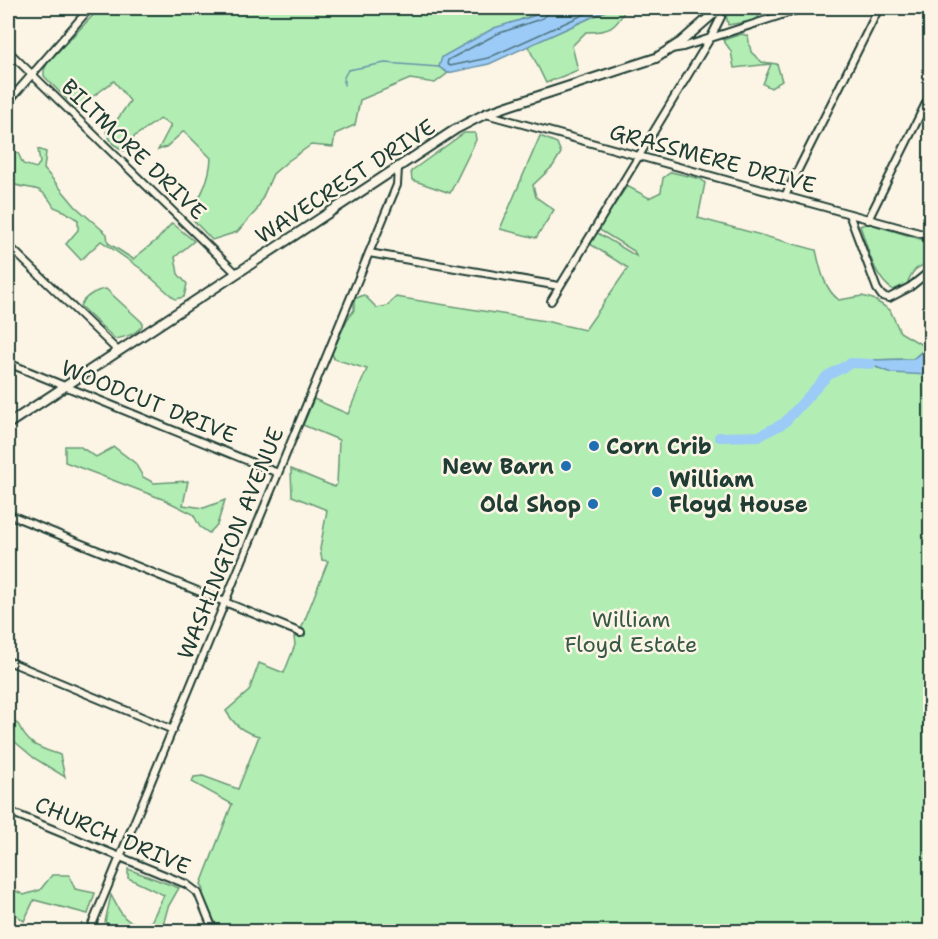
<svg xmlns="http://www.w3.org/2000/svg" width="938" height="939" font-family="'Shantell Sans',sans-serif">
	<rect width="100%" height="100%" fill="#fcf5e5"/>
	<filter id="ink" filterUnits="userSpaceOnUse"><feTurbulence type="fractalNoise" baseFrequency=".0167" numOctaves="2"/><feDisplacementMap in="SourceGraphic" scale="12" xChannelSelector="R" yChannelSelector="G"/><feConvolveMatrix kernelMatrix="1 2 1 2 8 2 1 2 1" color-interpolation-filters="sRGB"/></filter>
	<g filter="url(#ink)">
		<!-- green -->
		<g fill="#b2eeb4" stroke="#689674" stroke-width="1.5">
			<path d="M100 8H547L541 13 522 19 439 67 448 73 435 83 410 79 360 100 355 125 335 134 333 147 311 145 288 161 273 174 257 210 237 232 212 240 195 222 190 214C201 196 210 179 211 158L184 131 166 147 158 150 171 125 160 119 135 136 124 151 113 144 106 132 117 120 130 101 114 81 76 109 44 76V70L48 62Z"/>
			<path d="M612 8H626C616 29 609 32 586 32L572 46 578 70 546 83 528 46Z"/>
			<path d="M730 8H756L759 15 757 20 728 25 726 14Z"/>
			<path d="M742 34 748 36 751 52 762 62 777 64 782 81 771 88 763 84 771 64 734 68 731 51 723 40Z"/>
			<path d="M464 133H475L476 140 450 193 412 180 411 171Z"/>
			<path d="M540 136 557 143 561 153 553 166 533 185 536 197 554 210 536 238 500 229Z"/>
			<path d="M38 149 46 152 44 169 76 207 107 234 108 243 133 259 158 239 172 223 194 241 175 257 178 274 187 284 184 297 175 299 140 268 101 241 81 260 66 244 78 230V220L64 211 54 207C39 180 30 193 8 182V155L12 150 18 153 23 164 36 168 40 163Z"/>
			<path d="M671 172 701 179 705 183 698 218 816 250C820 268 824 289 839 300L862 296 873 299 890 310 900 332 922 345 930 344 913 359 869 360 860 363 878 368 930 367V931H219L202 894 204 890 201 884 232 804 192 782 194 777 203 776 238 789 259 736C243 732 235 726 226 711L249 691 259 663 284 673 295 645 294 637H298L328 561 322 560 320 549 327 510 292 496 291 469 335 487 337 484 339 440 303 425 314 399 348 414 367 369 334 359 332 353 347 320 354 310V299L364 295 377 308 387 306 396 297 545 321 585 330 628 268 590 244 596 232 636 256 634 251 598 229 627 186 649 198 661 192 663 178Z"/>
			<path d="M867 223 930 242V264C916 266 912 271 907 284L893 290C873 277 868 247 860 226Z"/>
			<path d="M106 289 142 322V326C135 335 125 337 115 339L80 306C84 297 96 290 106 289Z"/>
			<path d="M65 446H79L96 457 114 447 135 463 143 477 154 483 188 481 183 505 204 508 225 500 217 525 209 533 200 527 193 514 165 500 65 462Z"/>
			<path d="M8 719 18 724C29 746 37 747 60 755L65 777 34 758 8 736Z"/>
			<path d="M128 869 179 888 168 907 163 925 167 931H121L105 922 111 895C122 915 124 927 151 922L164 895 128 878Z"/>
			<path d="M52 875H69L75 889 95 893 88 914 34 900 24 921 8 908V897L14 890 24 895 40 890Z"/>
		</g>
		<!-- water -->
		<g fill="#9bcbf6" stroke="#6992a8" stroke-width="1.5">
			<path d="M547 8H612L489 64 448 73 439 67 442 57 494 28 533 16Z"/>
			<path d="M930 345V375L891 373 871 365 859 363 869 360 913 359Z"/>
		</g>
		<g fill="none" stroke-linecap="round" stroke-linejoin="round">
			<!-- shore -->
			<path stroke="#517682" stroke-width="1.5" d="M550 8 549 13 543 18 497 34 448 60 447 64 450 66 488 58 598 8"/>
			<!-- stream -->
			<path stroke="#6992a8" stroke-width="1.5" d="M344 85V77L348 70 385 63 439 67"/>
			<!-- river -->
			<path stroke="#9bcbf6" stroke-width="10" d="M719 437 759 436 784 423 827 376 851 363 872 364"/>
			<defs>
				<g id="minor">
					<path d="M671 49 683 47 803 8"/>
					<path d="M8 51 236 273"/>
					<path d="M8 102 90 8"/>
					<path d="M486 114 930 236"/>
					<path d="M785 196 879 8"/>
					<path d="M849 214 877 289 882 296 889 298 910 287 930 271"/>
					<path d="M868 220 930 95"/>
					<path d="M8 245 118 351"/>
					<path d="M369 253 559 286"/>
					<path d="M551 301 711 37 721 17 718 9"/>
					<path d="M8 363 278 473"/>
					<path d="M8 514 301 633"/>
					<path d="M8 661 173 730"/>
					<path d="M8 811 186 884 198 893 214 932"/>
					<path d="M89 932 397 185 398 168"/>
				</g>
				<path id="tertiary" d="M8 424 456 129 485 114 511 105 656 58 681 42 720 8"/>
			</defs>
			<!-- minor casing -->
			<use href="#minor" stroke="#1f3d34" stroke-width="10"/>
			<!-- tertiary casing -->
			<use href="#tertiary" stroke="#1f3d34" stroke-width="12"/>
			<!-- minor -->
			<use href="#minor" stroke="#fcf5e5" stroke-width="6"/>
			<!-- tertiary -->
			<use href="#tertiary" stroke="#fcf5e5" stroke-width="8"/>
		</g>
	</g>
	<!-- markers -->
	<g fill="#1f6fb2" stroke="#fcf5e5" stroke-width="2">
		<circle cx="594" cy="446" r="6"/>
		<circle cx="566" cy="466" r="6"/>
		<circle cx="657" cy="492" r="6"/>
		<circle cx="593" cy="504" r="6"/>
	</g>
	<g text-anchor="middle" stroke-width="5" stroke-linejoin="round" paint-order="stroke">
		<!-- street labels -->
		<g font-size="22" fill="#1f3d34" stroke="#fcf5e5">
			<text transform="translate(134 149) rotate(44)" y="8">BILTMORE DRIVE</text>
			<text transform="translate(713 158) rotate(15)" y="8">GRASSMERE DRIVE</text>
			<text transform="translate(345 181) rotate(-33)" y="8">WAVECREST DRIVE</text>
			<text transform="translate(149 401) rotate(22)" y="8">WOODCUT DRIVE</text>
			<text transform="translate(230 543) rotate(-68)" y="8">WASHINGTON AVENUE</text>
			<text transform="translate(113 835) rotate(23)" y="8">CHURCH DRIVE</text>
		</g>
		<!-- poi labels -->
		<g font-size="22" font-weight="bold" fill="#1f3d34" stroke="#fcf5e5" text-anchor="start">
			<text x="606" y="454">Corn Crib</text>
			<text x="554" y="474" text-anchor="end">New Barn</text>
			<text x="669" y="487">William<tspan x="669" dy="25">Floyd House</tspan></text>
			<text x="581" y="512" text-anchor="end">Old Shop</text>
		</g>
		<!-- park labels -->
		<g font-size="22" fill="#355847" stroke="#fcf5e5">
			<text x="631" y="627">William<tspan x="631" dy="25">Floyd Estate</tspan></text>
		</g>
	</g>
	<!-- margin -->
	<rect width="938" height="939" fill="none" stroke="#fcf5e5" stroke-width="30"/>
	<rect x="15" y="15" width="908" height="909" fill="none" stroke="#1f3d34" stroke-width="2" filter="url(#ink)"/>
</svg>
